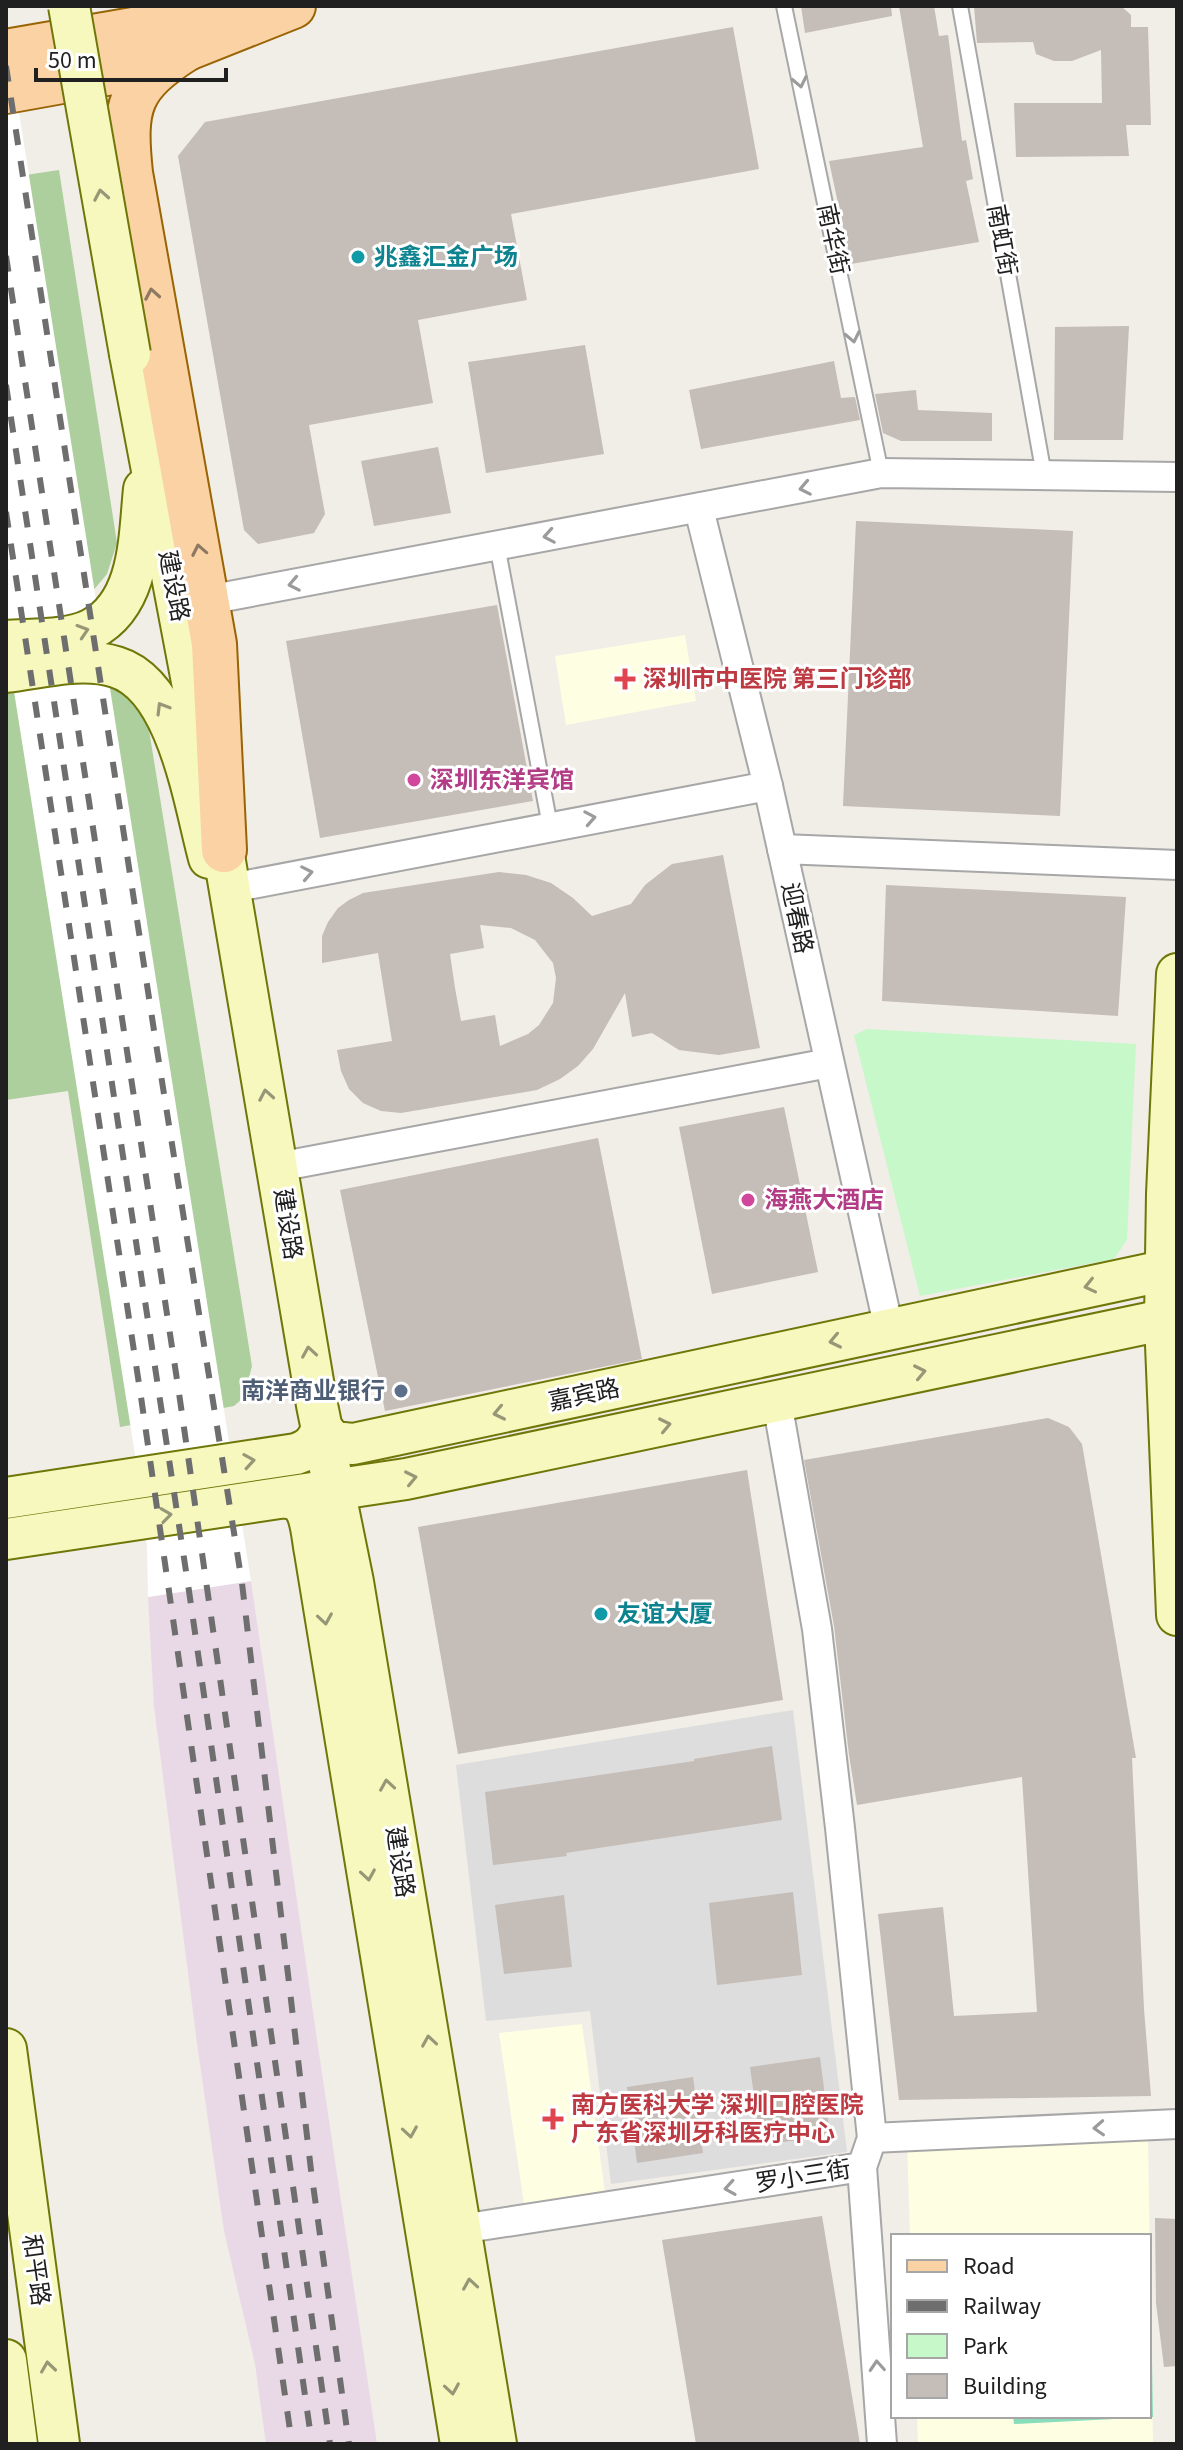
<svg xmlns="http://www.w3.org/2000/svg" width="1183" height="2450" font-family="'Source Sans 3','Noto Sans SC',sans-serif">
	<rect width="100%" height="100%" fill="#f1ede7"/>
	<!-- residential -->
	<path fill="#deddde" d="M793 1710 847 2152 611 2184 590 2011 486 2021 456 1765Z"/>
	<!-- industrial -->
	<path fill="#e9d9e7" d="M251 1581 315 2026 377 2444H266L255 2364 224 2231 197 2043 154 1706 148 1597Z"/>
	<!-- education -->
	<g fill="#fefee3">
		<path d="M685 635 696 701 566 725 555 656Z"/>
		<path d="M582 2024 607 2206 526 2218 499 2033Z"/>
		<path d="M1148 2138 1153 2444H918L917 2416H1149V2236H910L907 2142Z"/>
	</g>
	<!-- forest -->
	<g fill="#adcf9d">
		<path d="M59 170 117 543 107 574 87 598 6 178Z"/>
		<path d="M101 677 140 704 149 730 252 1366 244 1397 234 1406 120 1427 68 1091 6 1100V688Z"/>
	</g>
	<!-- park -->
	<path fill="#c7f8c9" d="M867 1029 1136 1044 1127 1240 1114 1259 920 1296 854 1035Z"/>
	<!-- pitch -->
	<path fill="#88ddba" d="M1150 2248 1153 2417 1014 2424 1013 2416H1149Z"/>
	<!-- pier -->
	<path fill="#fff" d="M6 30 251 1581 148 1597 147 1548 140 1486 6 641Z"/>
	<!-- building -->
	<g fill="#c5bdb7" fill-rule="evenodd">
		<path d="M801 6H891L892 16 805 33Z"/>
		<path d="M899 6H934L939 36 948 35 962 141 966 140 973 179 966 181 979 242 851 264 829 161 923 147Z"/>
		<path d="M974 6H1121L1131 15V27H1148L1151 125H1126L1129 156 1016 157 1014 103H1102L1101 50 1072 61H1054L1036 54 1033 42 977 43Z"/>
		<path d="M733 27 759 169 511 214 527 300 418 320 433 403 309 425 325 514 314 533 258 544 244 530 178 156 205 122Z"/>
		<path d="M1129 326 1123 440H1054L1055 327Z"/>
		<path d="M585 345 604 454 486 473 468 362Z"/>
		<path d="M834 361 841 398 855 397 860 420 701 449 689 390Z"/>
		<path d="M916 390 918 410 992 413V441H901L883 433 875 394Z"/>
		<path d="M438 447 451 513 374 526 361 461Z"/>
		<path d="M856 521 1073 531 1060 816 843 806Z"/>
		<path d="M497 605 533 801 320 838 286 641Z"/>
		<path d="M723 855 760 1048 719 1055 679 1050 652 1033 632 1037 625 993 593 1049 578 1066 560 1079 537 1090 401 1113 381 1111 363 1103 349 1089 341 1071 337 1050 392 1041 378 953 322 963V936L328 922 338 908 349 900 363 893 499 872 526 875 551 883 573 898 592 916 631 904 645 885 672 864ZM480 925 511 928 535 940 553 963 556 978 553 1003 539 1025 528 1034 500 1046 495 1015 461 1021 455 988 450 954 484 948Z"/>
		<path d="M886 885 1126 897 1118 1016 882 1001Z"/>
		<path d="M784 1107 818 1272 712 1294 679 1127Z"/>
		<path d="M598 1138 642 1359 385 1411 340 1190Z"/>
		<path d="M1048 1418 1069 1427 1082 1444 1136 1758H1132L1144 2009 1151 2096 899 2100 878 1914 943 1907 954 2016 1037 2012 1022 1777 857 1805 849 1755 834 1626 804 1460Z"/>
		<path d="M747 1470 783 1700 458 1754 418 1527Z"/>
		<path d="M772 1746 782 1820 566 1853 567 1856 493 1865 485 1792 694 1761V1759Z"/>
		<path d="M793 1892 802 1975 717 1985 709 1903Z"/>
		<path d="M564 1895 572 1967 504 1974 495 1905Z"/>
		<path d="M820 2057 830 2136 761 2145 750 2067Z"/>
		<path d="M693 2077 703 2153 637 2163 627 2087Z"/>
		<path d="M822 2216 860 2444H696L662 2240Z"/>
		<path d="M1155 2218 1177 2219V2366L1164 2367 1156 2303Z"/>
	</g>
	<g fill="none" stroke-linecap="round" stroke-linejoin="round">
		<defs>
			<g id="lane">
				<path d="M784 6 881 473"/>
				<path d="M960 6 1044 475"/>
				<path d="M497 545 550 826"/>
			</g>
			<g id="street">
				<path d="M699 509 768 786 889 1329"/>
				<path d="M208 600 881 473 1177 477"/>
				<path d="M782 849 1177 865"/>
				<path d="M231 888 768 786"/>
				<path d="M278 1167 829 1063"/>
				<path d="M777 1402 817 1629 840 1828 872 2138 862 2167 882 2444"/>
				<path d="M872 2138 1177 2124"/>
				<path d="M461 2229 862 2167"/>
			</g>
			<g id="secondary">
				<path d="M130 354 204 745"/>
				<path d="M6 641C32 639 69 641 92 629 141 603 139 537 144 489"/>
				<path d="M6 672C40 668 82 656 116 667 178 686 194 803 209 858"/>
				<path d="M218 820 317 1405 353 1582 496 2444"/>
				<path d="M1177 974 1167 1194 1165 1320 1177 1615"/>
				<path d="M322 1429 333 1442 353 1444 1177 1268"/>
				<path d="M6 1498 296 1454C311 1449 316 1443 322 1429"/>
				<path d="M288 1498C312 1500 311 1533 315 1552L461 2444"/>
				<path d="M6 1539 406 1479 1177 1317"/>
				<path d="M6 2049 59 2444"/>
				<path d="M6 2360 17 2444"/>
			</g>
			<g id="primary">
				<path d="M187 48C128 85 123 106 130 173L214 644 224 850"/>
				<path d="M6 52 220 15"/>
				<path d="M6 91 123 70 152 62 293 6"/>
			</g>
		</defs>
		<!-- lane casing -->
		<use href="#lane" stroke="#a7a7a7" stroke-width="18"/>
		<!-- street casing -->
		<use href="#street" stroke="#a7a7a7" stroke-width="32"/>
		<!-- secondary casing -->
		<use href="#secondary" stroke="#6e7708" stroke-width="44"/>
		<!-- primary casing -->
		<use href="#primary" stroke="#996404" stroke-width="48"/>
		<!-- lane -->
		<use href="#lane" stroke="#fff" stroke-width="14"/>
		<!-- street -->
		<use href="#street" stroke="#fff" stroke-width="28"/>
		<!-- secondary -->
		<use href="#secondary" stroke="#f7f8be" stroke-width="40"/>
		<!-- primary -->
		<use href="#primary" stroke="#fad2a3" stroke-width="44"/>
		<!-- rail -->
		<g stroke="#6e6e6e" stroke-width="6" stroke-dasharray="16 16" stroke-linecap="butt">
			<path d="M6 66 157 1050 242 1583 311 2170 349 2444"/>
			<path d="M6 256 179 1393 330 2444"/>
			<path d="M6 385 189 1591 312 2444"/>
			<path d="M6 512 141 1397 292 2444"/>
		</g>
		<defs>
			<path id="secondary-bridge" d="M69 6 130 354"/>
		</defs>
		<!-- secondary-bridge casing -->
		<use href="#secondary-bridge" stroke="#6e7708" stroke-width="44" stroke-linecap="butt"/>
		<!-- secondary-bridge -->
		<use href="#secondary-bridge" stroke="#f7f8be" stroke-width="40"/>
	</g>
	<!-- one-way arrows -->
	<defs><path id="oneway-chevron" d="M-2-3.5L2.5 0L-2 3.5" fill="none" stroke-width="1.6" stroke-linecap="round" stroke-linejoin="round" transform="scale(2)"/></defs>
	<g stroke="#9b9b9b">
		<use href="#oneway-chevron" transform="translate(800 82) rotate(78)"/>
		<use href="#oneway-chevron" transform="translate(853 337) rotate(78)"/>
		<use href="#oneway-chevron" transform="translate(805 488) rotate(169)"/>
		<use href="#oneway-chevron" transform="translate(549 536) rotate(170)"/>
		<use href="#oneway-chevron" transform="translate(294 584) rotate(169)"/>
		<use href="#oneway-chevron" transform="translate(590 818) rotate(-10)"/>
		<use href="#oneway-chevron" transform="translate(307 873) rotate(-11)"/>
		<use href="#oneway-chevron" transform="translate(1099 2128) rotate(177)"/>
		<use href="#oneway-chevron" transform="translate(730 2188) rotate(171)"/>
		<use href="#oneway-chevron" transform="translate(877 2366) rotate(-94)"/>
	</g>
	<g stroke="#969777">
		<use href="#oneway-chevron" transform="translate(101 195) rotate(-100)"/>
		<use href="#oneway-chevron" transform="translate(83 631) rotate(-18)"/>
		<use href="#oneway-chevron" transform="translate(162 708) rotate(-121)"/>
		<use href="#oneway-chevron" transform="translate(266 1095) rotate(-100)"/>
		<use href="#oneway-chevron" transform="translate(1090 1286) rotate(167)"/>
		<use href="#oneway-chevron" transform="translate(835 1341) rotate(168)"/>
		<use href="#oneway-chevron" transform="translate(309 1352) rotate(-99)"/>
		<use href="#oneway-chevron" transform="translate(920 1372) rotate(-12)"/>
		<use href="#oneway-chevron" transform="translate(499 1413) rotate(168)"/>
		<use href="#oneway-chevron" transform="translate(665 1425) rotate(-12)"/>
		<use href="#oneway-chevron" transform="translate(249 1461) rotate(-9)"/>
		<use href="#oneway-chevron" transform="translate(411 1478) rotate(-12)"/>
		<use href="#oneway-chevron" transform="translate(166 1515) rotate(-8)"/>
		<use href="#oneway-chevron" transform="translate(325 1619) rotate(81)"/>
		<use href="#oneway-chevron" transform="translate(387 1785) rotate(-99)"/>
		<use href="#oneway-chevron" transform="translate(368 1875) rotate(81)"/>
		<use href="#oneway-chevron" transform="translate(429 2041) rotate(-99)"/>
		<use href="#oneway-chevron" transform="translate(410 2132) rotate(81)"/>
		<use href="#oneway-chevron" transform="translate(470 2284) rotate(-99)"/>
		<use href="#oneway-chevron" transform="translate(48 2367) rotate(-98)"/>
		<use href="#oneway-chevron" transform="translate(452 2389) rotate(81)"/>
	</g>
	<g stroke="#8d7962">
		<use href="#oneway-chevron" transform="translate(152 294) rotate(-100)"/>
		<use href="#oneway-chevron" transform="translate(199 550) rotate(-101)"/>
	</g>
	<!-- markers -->
	<g fill="#0f9aa8" stroke="#fff" stroke-width="3">
		<circle cx="358" cy="257" r="8"/>
		<circle cx="601" cy="1614" r="8"/>
	</g>
	<g fill="#e0444e" stroke="#fff" stroke-width="3">
		<path d="M621 667h8v8h8v8h-8v8h-8v-8h-8v-8h8z"/>
		<path d="M549 2107h8v8h8v8h-8v8h-8v-8h-8v-8h8z"/>
	</g>
	<g fill="#d1479c" stroke="#fff" stroke-width="3">
		<circle cx="414" cy="780" r="8"/>
		<circle cx="748" cy="1200" r="8"/>
	</g>
	<circle fill="#5c6f8a" stroke="#fff" stroke-width="3" cx="401" cy="1391" r="8"/>
	<g text-anchor="middle" stroke-width="6" stroke-linejoin="round" paint-order="stroke">
		<!-- street labels -->
		<g font-size="24" fill="#202020" stroke="#fff">
			<text transform="translate(833 239) rotate(78)" y="8">南华街</text>
			<text transform="translate(1002 240) rotate(80)" y="8">南虹街</text>
			<text transform="translate(174 586) rotate(79)" y="8">建设路</text>
			<text transform="translate(797 918) rotate(78)" y="8">迎春路</text>
			<text transform="translate(288 1224) rotate(81)" y="8">建设路</text>
			<text transform="translate(584 1395) rotate(-12)" y="8">嘉宾路</text>
			<text transform="translate(400 1862) rotate(81)" y="8">建设路</text>
			<text transform="translate(803 2176) rotate(-9)" y="8">罗小三街</text>
			<text transform="translate(36 2270) rotate(82)" y="8">和平路</text>
		</g>
		<!-- culture labels -->
		<g font-size="24" font-weight="bold" fill="#0d838f" stroke="#fff" text-anchor="start">
			<text x="374" y="265">兆鑫汇金广场</text>
			<text x="617" y="1622">友谊大厦</text>
		</g>
		<!-- health labels -->
		<g font-size="24" font-weight="bold" fill="#be3a42" stroke="#fff" text-anchor="start">
			<text x="643" y="687">深圳市中医院 第三门诊部</text>
			<text x="571" y="2113">南方医科大学 深圳口腔医院<tspan x="571" dy="28">广东省深圳牙科医疗中心</tspan></text>
		</g>
		<!-- hotel labels -->
		<g font-size="24" font-weight="bold" fill="#b23c85" stroke="#fff" text-anchor="start">
			<text x="430" y="788">深圳东洋宾馆</text>
			<text x="764" y="1208">海燕大酒店</text>
		</g>
		<!-- service labels -->
		<g font-size="24" font-weight="bold" fill="#4e5e75" stroke="#fff" text-anchor="end">
			<text x="385" y="1399">南洋商业银行</text>
		</g>
	</g>
	<!-- border -->
	<rect width="1183" height="2450" fill="none" stroke="#202020" stroke-width="16"/>
	<!-- legend -->
	<rect x="891" y="2234" width="260" height="184" fill="#ffffff" stroke="#a6a6a6" stroke-width="2"/>
	<rect x="907" y="2260" width="40" height="12" fill="#fad2a3" stroke="#a6a6a6" stroke-width="2"/>
	<text x="963" y="2274" font-size="24" fill="#202020">Road</text>
	<rect x="907" y="2300" width="40" height="12" fill="#6e6e6e" stroke="#a6a6a6" stroke-width="2"/>
	<text x="963" y="2314" font-size="24" fill="#202020">Railway</text>
	<rect x="907" y="2334" width="40" height="24" fill="#c7f8c9" stroke="#a6a6a6" stroke-width="2"/>
	<text x="963" y="2354" font-size="24" fill="#202020">Park</text>
	<rect x="907" y="2374" width="40" height="24" fill="#c5bdb7" stroke="#a6a6a6" stroke-width="2"/>
	<text x="963" y="2394" font-size="24" fill="#202020">Building</text>
	<!-- scale -->
	<path d="M36 68v12h190v-12" fill="none" stroke="#202020" stroke-width="4"/>
	<text x="48" y="68" font-size="24" fill="#202020" stroke="#ffffff" stroke-width="6" paint-order="stroke">50 m</text>
</svg>
